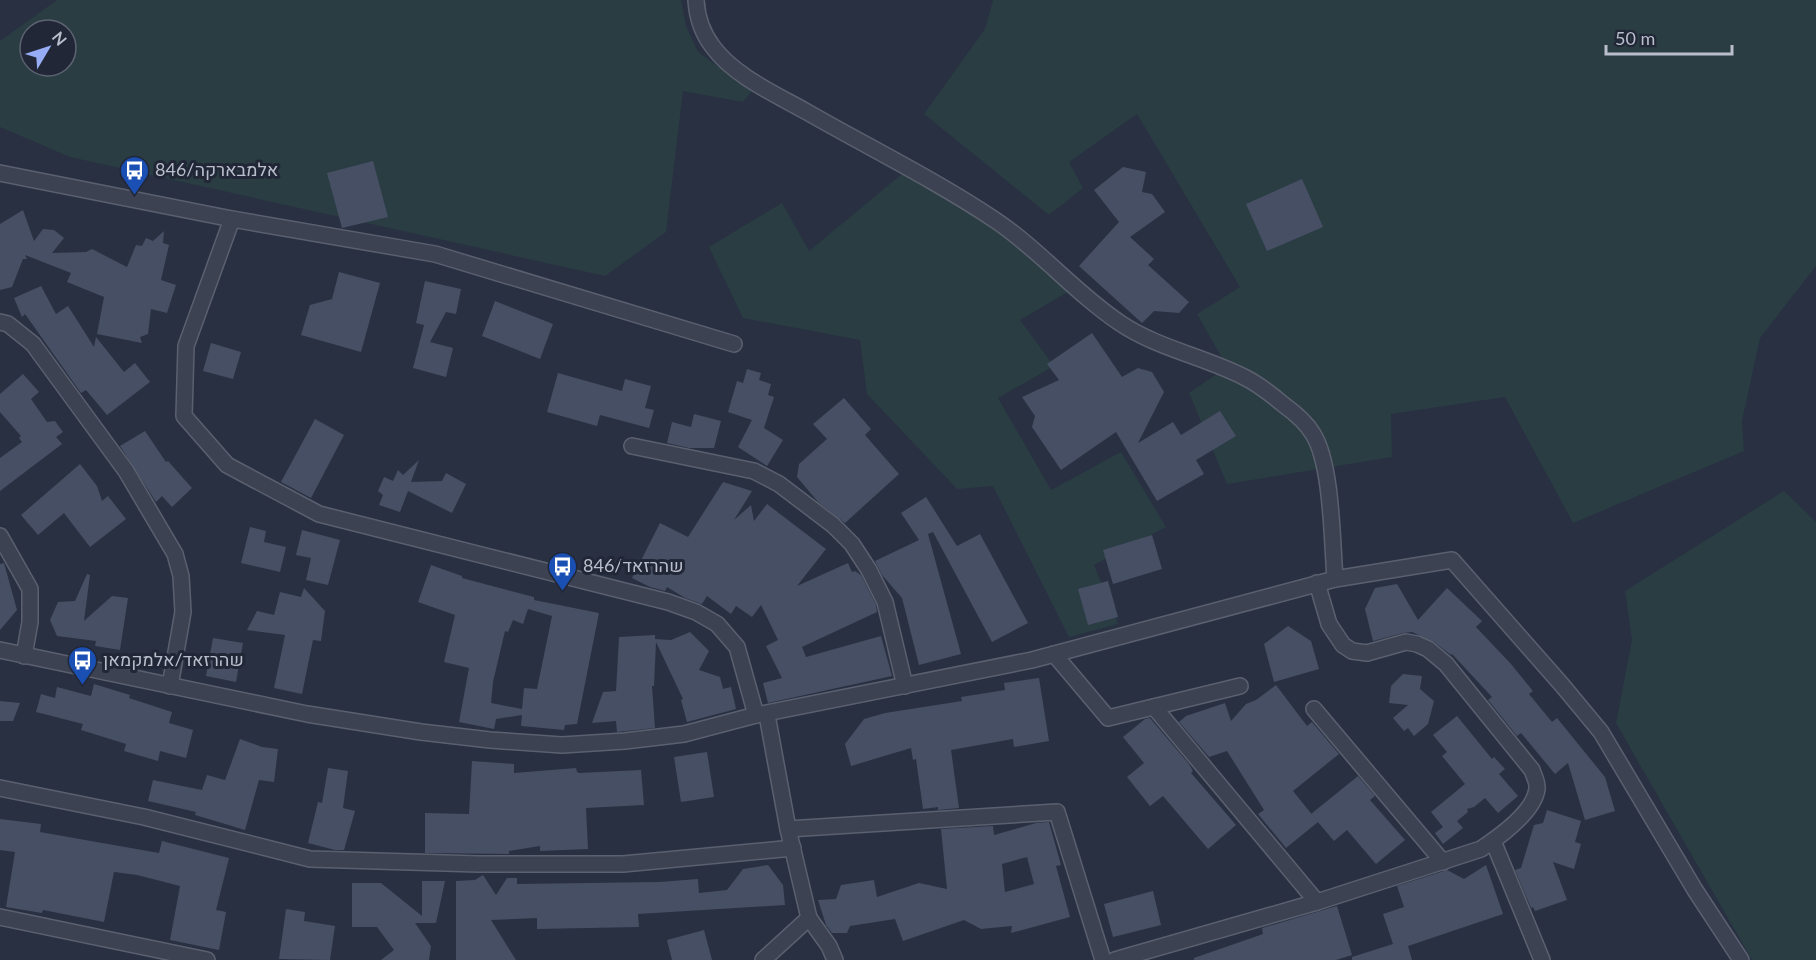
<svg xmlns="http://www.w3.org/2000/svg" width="1816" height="960" font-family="Lato,Heebo,sans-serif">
	<rect width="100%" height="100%" fill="#283042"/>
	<!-- green -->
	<g fill="#2a3d43" fill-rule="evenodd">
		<path d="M57 0H681L686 26 698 52 752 91 743 102 683 91 666 232 605 276 70 157 0 127V41ZM30 30H66V66H30Z"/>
		<path d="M993 0H1816V266L1760 338 1742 421 1744 451 1573 523 1505 397 1391 414 1392 457 1227 484 1189 393 1227 367 1197 314 1240 287 1137 114 1069 162 1083 188 1049 215 924 114 985 29Z"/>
		<path d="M902 174 932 186 1078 286 1020 320 1054 366 998 398 1051 490 1121 452 1166 527 1094 565 1118 624 1069 637 993 486 957 489 867 394 860 340 743 318 709 247 782 203 809 251Z"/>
		<path d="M1784 491 1816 522V960H1752L1616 723 1632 640 1625 591Z"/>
	</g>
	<!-- building -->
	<g fill="#474f64" fill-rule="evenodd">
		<path d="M373 161 388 217 342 228 327 173Z"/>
		<path d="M1123 167 1146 172 1142 192 1152 194 1165 212 1130 237 1154 259 1148 265 1189 302 1179 313 1154 311 1142 323 1079 266 1119 222 1094 190Z"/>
		<path d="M1302 179 1323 227 1267 251 1246 204Z"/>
		<path d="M23 210 34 241 43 229 54 230 64 238 52 253 86 252 92 249 127 267 136 245 142 246 146 238 153 241 164 231 163 243 169 245 161 280 176 285 167 313 151 309 148 334 140 337 142 343 97 334 104 297 67 282 71 273 25 255 27 259H23L12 287 0 290V224Z"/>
		<path d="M339 272 380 283 361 352 301 335 310 305 332 299Z"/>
		<path d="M425 281 461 289 456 314 446 312 430 342 453 348 446 377 413 368 424 325 416 323Z"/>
		<path d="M41 286 56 314 68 306 94 347 96 337 124 372 135 363 150 382 107 415 86 390 81 393 25 314 22 317 14 298Z"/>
		<path d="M495 301 553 324 540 359 482 336Z"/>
		<path d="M1092 333 1122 377 1138 368 1152 372 1164 392 1138 443 1173 422 1181 435 1220 411 1236 436 1196 460 1204 474 1157 501 1116 432 1061 470 1032 427 1035 416 1022 397 1059 380 1047 364Z"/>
		<path d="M211 343 241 352 233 379 203 371Z"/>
		<path d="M747 369 761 373 759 380 771 384 768 395 774 397 764 428 783 440 767 466 738 447 752 420 728 412 737 381 743 383Z"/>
		<path d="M558 373 622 391 625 379 651 386 645 408 654 410 649 428 600 415 597 426 547 412Z"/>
		<path d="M23 374 39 392 31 399 47 422 55 421 63 432 56 437 62 444 0 491V458L22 442 19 438 21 436 0 412V394Z"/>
		<path d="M844 398 871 429 865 435 899 474 845 523 818 502 797 477 799 464 827 439 813 424Z"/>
		<path d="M694 414 721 421 714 448H689L667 443 672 422 691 427Z"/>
		<path d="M315 419 344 435 311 498 281 482Z"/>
		<path d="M145 431 166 462 168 461 192 488 172 507 162 496 156 502 120 446Z"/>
		<path d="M419 460 411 482 442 481 446 473 466 484 452 513 408 491 400 512 379 505 383 495 378 491 384 477 393 481 398 470 403 475Z"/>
		<path d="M80 464 97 486 102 501 108 496 126 519 90 547 64 513 38 535 21 515Z"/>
		<path d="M723 482 752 491 734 520 751 505 754 521 767 504 826 549 797 586 848 563 852 572 855 571 861 575 876 605 877 612 802 647 806 657 881 636 892 676 768 703 763 683 782 678 766 646 778 640 761 605 752 617 736 606 731 614 707 596 702 604 685 598 667 587 665 591 650 587 632 578 660 523 688 537Z"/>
		<path d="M926 497 957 546 980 534 1028 623 992 642 933 532 928 534 961 654 919 665 902 598 882 575 875 561 919 540 901 513Z"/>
		<path d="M250 527 266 531 264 542 286 547 280 572 241 563Z"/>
		<path d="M302 530 340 540 328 585 306 580 311 558 296 555Z"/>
		<path d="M1152 535 1162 569 1113 584 1103 550Z"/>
		<path d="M4 563 17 610 0 630V564Z"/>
		<path d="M431 565 462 576V578L534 597V600L599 613 577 724 565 725 564 730 521 726 522 715 496 719 494 729 459 722 469 668 444 662 455 615 418 602ZM528 609 552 616 537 689 524 688 522 709 491 703 493 682 505 631 508 632 513 620 523 624Z"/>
		<path d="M87 574 90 575 84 621 112 596 128 598 120 650 95 646 96 641 57 636 50 620 58 602 75 601Z"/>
		<path d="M1108 581 1118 617 1088 625 1078 589Z"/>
		<path d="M1397 584 1418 620 1447 588 1482 621 1476 627 1511 664 1533 691 1529 694 1552 722 1557 718 1605 777 1615 811 1585 820 1568 763 1555 774 1521 733 1517 736 1488 700 1492 697 1452 654 1451 655 1434 642 1412 632 1403 633 1373 641 1365 609 1375 588Z"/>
		<path d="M304 588 325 611 321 641 313 640 302 694 274 688 285 635 247 630 257 611 274 615 280 592 301 597Z"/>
		<path d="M1288 626 1311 641 1319 669 1274 682 1264 644Z"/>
		<path d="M690 632 709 651 699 670 720 677 723 689 731 687 736 709 687 722 681 700 683 699 656 642 654 686H652L655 728 617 732 616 721 592 723 603 692 616 691 619 637 655 635V639L671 640Z"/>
		<path d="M213 638 243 643 236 682 206 676Z"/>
		<path d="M1403 674 1422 676 1420 689 1434 701 1428 724 1414 736 1408 728 1404 731 1393 718 1408 705 1389 703 1391 686Z"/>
		<path d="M1039 678 1049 741 1014 747 1013 739 951 750 959 808 938 810V807L923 809 916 759 913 760 911 748 851 766 845 744 864 719 885 713 962 701 961 697 1005 690 1004 683Z"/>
		<path d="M94 684 130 695 129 698 172 712 169 723 193 730 186 758 160 751 158 761 124 751 126 744 81 730 83 724 36 712 41 694 55 698 57 687 91 696Z"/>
		<path d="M1276 685 1307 726 1312 722 1339 754 1293 791 1318 822 1286 848 1258 814 1264 810 1227 751 1209 757 1179 722 1186 716 1225 703 1231 721 1246 704 1256 700Z"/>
		<path d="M0 701 20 703 13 721H0Z"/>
		<path d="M1457 716 1492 759 1494 757 1505 769 1499 774 1518 796 1498 813 1485 798 1474 807 1467 809 1468 812 1457 821 1463 828 1443 844 1435 833 1443 827 1431 812 1465 784 1442 756 1447 752 1433 735Z"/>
		<path d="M1150 718 1189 764 1193 771 1191 773 1236 825 1208 849 1163 796 1150 806 1127 777 1144 763 1123 737 1145 719Z"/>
		<path d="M240 739 262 747 278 749 274 782 259 780 245 830 195 815 196 812 148 801 153 780 202 790 207 775 225 780Z"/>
		<path d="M707 752 714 797 681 802 674 757Z"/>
		<path d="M472 761 514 764V773L576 768 577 772 579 773 641 770 644 805 586 808 588 849 540 851V846L509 851V854L425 853V813L469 814Z"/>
		<path d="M328 768 348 771 343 808 355 811 344 850H335L308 843 318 802 322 803Z"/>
		<path d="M1358 776 1375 796 1370 800 1405 840 1376 864 1347 830 1334 841 1311 814Z"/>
		<path d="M1547 810 1581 821 1575 842 1581 844 1574 869 1553 862 1567 900 1535 911 1533 907 1531 908 1515 870 1521 868 1534 825 1543 823Z"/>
		<path d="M0 819 41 824 40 832 159 853 162 841 229 858 216 910 226 912 219 950 170 940 180 886 137 875 114 872 104 922 43 910 42 913 6 907 15 852 0 850Z"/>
		<path d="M1049 822 1061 865 1056 866 1070 917 1011 933 1012 926 981 929 964 920 903 941 895 919 850 926 847 933H832L826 925 818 900 836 899 841 885 874 880 877 897 919 883 947 889 941 829 993 826 994 835 1036 823ZM1027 857 1034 884 1005 892 1002 864Z"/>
		<path d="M768 865 783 885 785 905 638 914 639 927 537 929V918L491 920 516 960H456V881L475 880 483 875 496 895 507 878H517V884L659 882 698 879 699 893 727 890 743 869Z"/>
		<path d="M1486 865 1503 914 1408 946 1412 960H1352V957L1393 944 1383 914 1404 907 1397 886 1447 870 1464 879Z"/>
		<path d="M422 881H445L436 923H415L431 946 429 960H381L394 950 377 927H352V883H381L422 916Z"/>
		<path d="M1153 891 1161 925 1113 937 1104 904Z"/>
		<path d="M1337 906 1352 955 1336 960H1194V958L1263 934 1262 928Z"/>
		<path d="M286 909 305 912 304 921 335 926 330 960 279 959Z"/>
		<path d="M704 930 712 960H672L667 940Z"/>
	</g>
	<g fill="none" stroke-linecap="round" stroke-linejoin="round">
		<defs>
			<g id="street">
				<path d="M696 0C697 17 702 33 713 47 734 76 777 95 807 112 870 148 935 180 995 220 1040 250 1075 293 1120 323 1157 348 1202 356 1242 376 1257 383 1271 394 1284 405 1295 413 1306 422 1313 434 1332 464 1332 541 1335 579"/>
				<path d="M0 173 232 219 435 254 734 344"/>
				<path d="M232 219 186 346 184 416 227 465 319 514 668 602 696 612 717 624 737 647 756 715"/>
				<path d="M0 322 8 324 33 344 126 471 175 554 181 576 183 612 170 686"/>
				<path d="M632 446 754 471 779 484 833 525 852 544 869 570 885 602 905 686"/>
				<path d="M0 536 30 589V622L24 656"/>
				<path d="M0 650 307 714 421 732 490 740 562 745 625 741 684 734 756 715 1032 660 1335 579 1452 560 1562 685 1601 732 1695 890 1741 960"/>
				<path d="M1054 654 1108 718 1240 686"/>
				<path d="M1154 707 1317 902"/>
				<path d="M1314 709 1443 862"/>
				<path d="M767 715 788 829 809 918 829 946 835 960"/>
				<path d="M0 788 144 817 310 859 478 864H623L793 848"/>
				<path d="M788 829 1057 812 1103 960"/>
				<path d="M1493 841 1542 960"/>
				<path d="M0 917 207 960"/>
				<path d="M763 960 809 918"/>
				<path d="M1115 960 1317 902 1481 849C1499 837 1534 812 1537 789 1538 783 1534 776 1532 770L1446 664 1428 649 1417 644 1406 642 1367 653 1352 651 1343 645 1329 624 1317 583"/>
			</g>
		</defs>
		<!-- street casing -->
		<use href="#street" stroke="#5b606f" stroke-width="18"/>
		<!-- street -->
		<use href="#street" stroke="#3c4252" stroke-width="15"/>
	</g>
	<!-- icons -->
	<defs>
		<symbol id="bus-pin" viewBox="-11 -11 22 30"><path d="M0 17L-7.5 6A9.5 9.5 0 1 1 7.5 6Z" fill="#1a4fb4" stroke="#212737"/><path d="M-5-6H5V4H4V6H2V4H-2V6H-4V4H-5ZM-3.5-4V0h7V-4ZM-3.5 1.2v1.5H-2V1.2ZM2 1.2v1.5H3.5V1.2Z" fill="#fff"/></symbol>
	</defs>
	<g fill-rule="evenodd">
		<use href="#bus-pin" x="118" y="154" width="33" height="45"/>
		<use href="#bus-pin" x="546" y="550" width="33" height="45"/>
		<use href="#bus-pin" x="66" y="644" width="33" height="45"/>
	</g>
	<g text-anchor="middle" stroke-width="6" stroke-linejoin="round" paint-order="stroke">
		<!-- poi labels -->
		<g font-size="18" fill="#babecc" stroke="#212737" text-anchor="start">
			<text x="155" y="176">אלמבארקה/846</text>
			<text x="583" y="572">846/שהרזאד</text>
			<text x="103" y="666">שהרזאד/אלמקמאן</text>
		</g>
	</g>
	<!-- north arrow -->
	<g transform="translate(48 48) rotate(51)"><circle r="28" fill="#212737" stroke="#5e6373" stroke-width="1.5"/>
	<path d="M0-4.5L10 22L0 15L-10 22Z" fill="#96adf5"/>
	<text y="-9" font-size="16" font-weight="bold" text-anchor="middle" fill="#babecc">N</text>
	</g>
	<!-- scale -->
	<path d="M1606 45v9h126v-9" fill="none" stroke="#babecc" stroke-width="3"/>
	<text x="1615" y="45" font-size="18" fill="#babecc" stroke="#212737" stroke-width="4.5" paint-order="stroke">50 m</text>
</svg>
